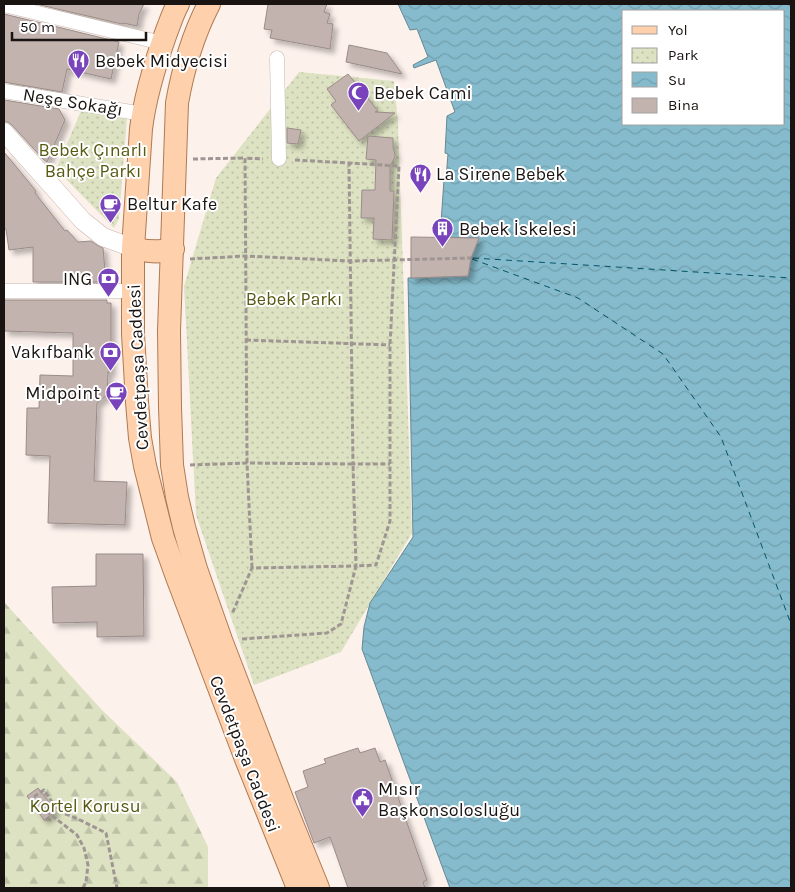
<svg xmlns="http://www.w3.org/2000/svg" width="795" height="892" font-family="Karla,sans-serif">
	<defs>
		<pattern id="forest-firs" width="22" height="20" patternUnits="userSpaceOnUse" patternTransform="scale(1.25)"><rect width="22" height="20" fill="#dde2c2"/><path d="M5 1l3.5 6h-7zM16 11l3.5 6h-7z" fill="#bdc1a6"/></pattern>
		<pattern id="park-dots" width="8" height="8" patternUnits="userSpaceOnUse" patternTransform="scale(1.25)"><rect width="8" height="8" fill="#dde2c2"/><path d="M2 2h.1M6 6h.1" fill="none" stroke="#bdc1a6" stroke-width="1.8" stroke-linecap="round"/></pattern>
		<pattern id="water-waves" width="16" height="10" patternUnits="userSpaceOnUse" patternTransform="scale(1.25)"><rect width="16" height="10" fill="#85bbcc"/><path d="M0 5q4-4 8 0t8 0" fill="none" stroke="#72a0ae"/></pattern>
		<filter id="shadow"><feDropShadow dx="4.5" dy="4.5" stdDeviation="2.5" flood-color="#0004"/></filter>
	</defs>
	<rect width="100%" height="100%" fill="#fdf1ec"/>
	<!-- forest -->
	<path fill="url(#forest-firs)" d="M4 602 101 709 177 782 208 847V888H4Z"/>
	<!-- park -->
	<g fill="url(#park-dots)">
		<path d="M299 72 394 81 398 123 412 533 341 652 254 685 196 515 184 286 216 178Z"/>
		<path d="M81 111 127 118 119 219 114 228 56 169Z"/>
	</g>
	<!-- water -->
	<path fill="url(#water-waves)" stroke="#658994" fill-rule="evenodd" d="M398 4H791V888H450L362 649 364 627 370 603 413 537 408 278 468 276 471 258 478 238 440 237 444 180 446 179 448 154 445 153 447 116 455 112 436 60 414 68 413 65 428 57 417 29 410 30ZM624 11H784V124H624Z"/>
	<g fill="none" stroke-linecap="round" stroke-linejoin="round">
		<!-- ferry -->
		<g stroke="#045365" stroke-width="1" stroke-dasharray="6 5" stroke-linecap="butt">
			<path d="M473 258 791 278"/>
			<path d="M472 259 578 298 663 354 721 437 791 624"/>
		</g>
	</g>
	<!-- building -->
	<g fill="#c2b3af" stroke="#9a8c88" filter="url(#shadow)">
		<path d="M36 4H144L139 14 137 26 123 23 122 24Z"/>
		<path d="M268 4H327L324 12 330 14 327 23 333 24 330 49 270 38 272 30 264 29Z"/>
		<path d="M4 14 119 42 111 79 67 69 62 92 4 82Z"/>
		<path d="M349 45 387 53 402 74 346 62Z"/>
		<path d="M348 74 378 111 375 112 395 113 359 141 331 105 336 101 327 89Z"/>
		<path d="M4 100 59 109 65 120 47 162 43 159 12 125 8 122H4Z"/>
		<path d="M287 128 301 130 298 144 287 143Z"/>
		<path d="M368 136 393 138V148L395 154V157L390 166V191H394L392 240 373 239 374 218H361L362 190H375L376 160 366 159Z"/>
		<path d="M4 152 36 191 35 193 65 231 67 230 78 242 91 241 97 245 103 248 106 282H33V247L9 250 6 229H4Z"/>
		<path d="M411 237 479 238 471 258 468 276 411 278Z"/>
		<path d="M4 300H107V303H111V372H108L107 395 97 403 94 481 127 482 125 525 48 523 50 456 26 455 27 408H39L40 375 73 376V333L4 331Z"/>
		<path d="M96 554H143L144 636 97 637V622L53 623 52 587 96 586Z"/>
		<path d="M358 748 360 753 375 748 380 762 385 760 427 880 423 882 425 888H348L330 837 314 843 295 792 308 787 303 771 326 763 324 759Z"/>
		<path d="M38 788 56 811 44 820 27 796Z"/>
	</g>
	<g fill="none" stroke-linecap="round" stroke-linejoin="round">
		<defs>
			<g id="minor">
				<path d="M4 5 162 43"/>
				<path d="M277 58 279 159"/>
				<path d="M4 91 143 114"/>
				<path d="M4 291H133"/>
			</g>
			<path id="tertiary" d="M4 132 83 221 103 237 133 248"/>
			<g id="primary">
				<path d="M178 4C173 13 170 23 166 33 155 64 145 96 141 129L133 248V334L137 402 140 438 145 466 163 538 177 577 246 759 298 888"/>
				<path d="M209 4C193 35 183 69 177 103L169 331 170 407 172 465 177 497 184 527 196 569 221 640 284 804 318 888"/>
				<path d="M133 248C147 252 159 253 173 249"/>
			</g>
		</defs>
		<!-- minor casing -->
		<use href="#minor" stroke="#c6b7b1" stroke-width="15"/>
		<!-- tertiary casing -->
		<use href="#tertiary" stroke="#c6b7b1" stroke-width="19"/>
		<!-- primary casing -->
		<use href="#primary" stroke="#ae7a52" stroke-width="24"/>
		<!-- path -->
		<g stroke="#9f9693" stroke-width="3" stroke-dasharray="5 2.5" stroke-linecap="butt">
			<path d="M193 159 245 158"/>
			<path d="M295 160 349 163 353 464H390"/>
			<path d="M190 259 246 256 350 261 471 258"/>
			<path d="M246 340 390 345"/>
			<path d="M190 465 247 463 353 464 356 566 252 568 232 614"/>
			<path d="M252 568 247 463 245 158 263 159"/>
			<path d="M242 639 327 633 341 624 356 566 376 565 390 521V345L399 166 349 163"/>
			<path d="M83 888 86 882 88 865 84 848 77 835 46 811 35 796 44 790 58 811 78 819 106 833 117 888"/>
		</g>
		<!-- minor -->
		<use href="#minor" stroke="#fff" stroke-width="14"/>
		<!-- tertiary -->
		<use href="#tertiary" stroke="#fff" stroke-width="18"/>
		<!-- primary -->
		<use href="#primary" stroke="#ffd0ac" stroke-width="22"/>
	</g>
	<!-- icons -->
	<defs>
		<symbol id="restaurant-pin" viewBox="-11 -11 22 30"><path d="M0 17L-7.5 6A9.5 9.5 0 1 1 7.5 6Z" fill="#7944bb" stroke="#fff"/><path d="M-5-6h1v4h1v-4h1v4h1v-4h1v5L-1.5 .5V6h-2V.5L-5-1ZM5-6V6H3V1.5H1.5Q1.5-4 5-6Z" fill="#fff"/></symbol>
		<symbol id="mosque-pin" viewBox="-11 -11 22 30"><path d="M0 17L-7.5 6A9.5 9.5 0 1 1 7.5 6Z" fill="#7944bb" stroke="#fff"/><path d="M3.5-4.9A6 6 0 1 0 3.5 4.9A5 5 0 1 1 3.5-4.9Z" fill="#fff"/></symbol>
		<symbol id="cafe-pin" viewBox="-11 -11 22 30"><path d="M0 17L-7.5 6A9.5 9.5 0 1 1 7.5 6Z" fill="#7944bb" stroke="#fff"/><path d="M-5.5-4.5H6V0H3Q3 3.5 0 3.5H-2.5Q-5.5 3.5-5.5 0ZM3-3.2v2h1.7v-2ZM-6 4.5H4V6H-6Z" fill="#fff"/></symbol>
		<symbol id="building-pin" viewBox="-11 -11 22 30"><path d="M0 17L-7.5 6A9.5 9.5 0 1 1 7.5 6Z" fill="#7944bb" stroke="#fff"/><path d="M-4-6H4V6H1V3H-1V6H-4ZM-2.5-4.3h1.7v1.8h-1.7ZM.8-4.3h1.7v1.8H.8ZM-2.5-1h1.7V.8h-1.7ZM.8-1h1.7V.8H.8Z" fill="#fff"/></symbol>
		<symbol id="bank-pin" viewBox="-11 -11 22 30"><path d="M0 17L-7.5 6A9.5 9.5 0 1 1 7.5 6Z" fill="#7944bb" stroke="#fff"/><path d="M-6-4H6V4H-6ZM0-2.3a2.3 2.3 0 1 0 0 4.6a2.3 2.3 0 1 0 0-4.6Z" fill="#fff"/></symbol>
		<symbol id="civic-pin" viewBox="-11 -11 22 30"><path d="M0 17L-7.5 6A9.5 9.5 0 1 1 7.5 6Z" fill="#7944bb" stroke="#fff"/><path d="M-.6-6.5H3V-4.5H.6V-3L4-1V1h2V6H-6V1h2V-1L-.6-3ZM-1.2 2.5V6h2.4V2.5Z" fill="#fff"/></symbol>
	</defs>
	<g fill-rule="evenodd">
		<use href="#restaurant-pin" x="66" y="48" width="25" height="34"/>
		<use href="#mosque-pin" x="346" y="80" width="25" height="34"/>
		<use href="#restaurant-pin" x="408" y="162" width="25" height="34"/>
		<use href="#cafe-pin" x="98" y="192" width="25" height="34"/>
		<use href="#building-pin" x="430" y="216" width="25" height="34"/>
		<use href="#bank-pin" x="96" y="266" width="25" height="34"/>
		<use href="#bank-pin" x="98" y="340" width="25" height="34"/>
		<use href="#cafe-pin" x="104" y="380" width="25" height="34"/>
		<use href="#civic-pin" x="350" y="786" width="25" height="34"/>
	</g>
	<g text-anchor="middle" stroke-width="4" stroke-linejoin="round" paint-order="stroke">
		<!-- poi labels -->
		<g font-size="18" fill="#191412" stroke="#fff" text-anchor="start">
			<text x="95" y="67">Bebek Midyecisi</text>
			<text x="374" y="99">Bebek Cami</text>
			<text x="436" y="180">La Sirene Bebek</text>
			<text x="127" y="210">Beltur Kafe</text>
			<text x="459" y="235">Bebek İskelesi</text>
			<text x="92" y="285" text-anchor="end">ING</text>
			<text x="94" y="358" text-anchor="end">Vakıfbank</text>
			<text x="100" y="399" text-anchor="end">Midpoint</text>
			<text x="378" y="795">Mısır<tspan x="378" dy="21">Başkonsolosluğu</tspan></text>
		</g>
		<!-- street labels -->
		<g font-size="18" fill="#191412" stroke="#fff">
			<text transform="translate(73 102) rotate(9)" y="6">Neşe Sokağı</text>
			<text transform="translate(138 367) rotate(-93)" y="6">Cevdetpaşa Caddesi</text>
			<text transform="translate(245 754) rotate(69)" y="6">Cevdetpaşa Caddesi</text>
		</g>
		<!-- park labels -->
		<g font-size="18" fill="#565a12" stroke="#fff">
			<text x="93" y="156">Bebek Çınarlı<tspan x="93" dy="21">Bahçe Parkı</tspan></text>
			<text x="294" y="305">Bebek Parkı</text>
			<text x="85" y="812">Kortel Korusu</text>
		</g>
	</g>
	<!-- border -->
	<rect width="795" height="892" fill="none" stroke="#191412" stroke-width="10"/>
	<!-- legend -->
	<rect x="622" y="10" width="162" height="115" fill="#ffffff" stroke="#a3a1a0"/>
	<rect x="632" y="26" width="25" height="8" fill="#ffd0ac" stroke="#a3a1a0"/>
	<text x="668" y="35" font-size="15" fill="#191412">Yol</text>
	<rect x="632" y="48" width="25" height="15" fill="url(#park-dots)" stroke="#a3a1a0"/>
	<text x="668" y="60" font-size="15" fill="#191412">Park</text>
	<rect x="632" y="72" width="25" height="15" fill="url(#water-waves)" stroke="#a3a1a0"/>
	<text x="668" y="85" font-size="15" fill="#191412">Su</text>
	<rect x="632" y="98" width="25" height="15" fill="#c2b3af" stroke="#a3a1a0"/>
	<text x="668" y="110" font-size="15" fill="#191412">Bina</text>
	<!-- scale -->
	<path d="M12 32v8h134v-8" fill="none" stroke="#191412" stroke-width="2.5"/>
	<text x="20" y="32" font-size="15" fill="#191412" stroke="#ffffff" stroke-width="4" paint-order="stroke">50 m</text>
</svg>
